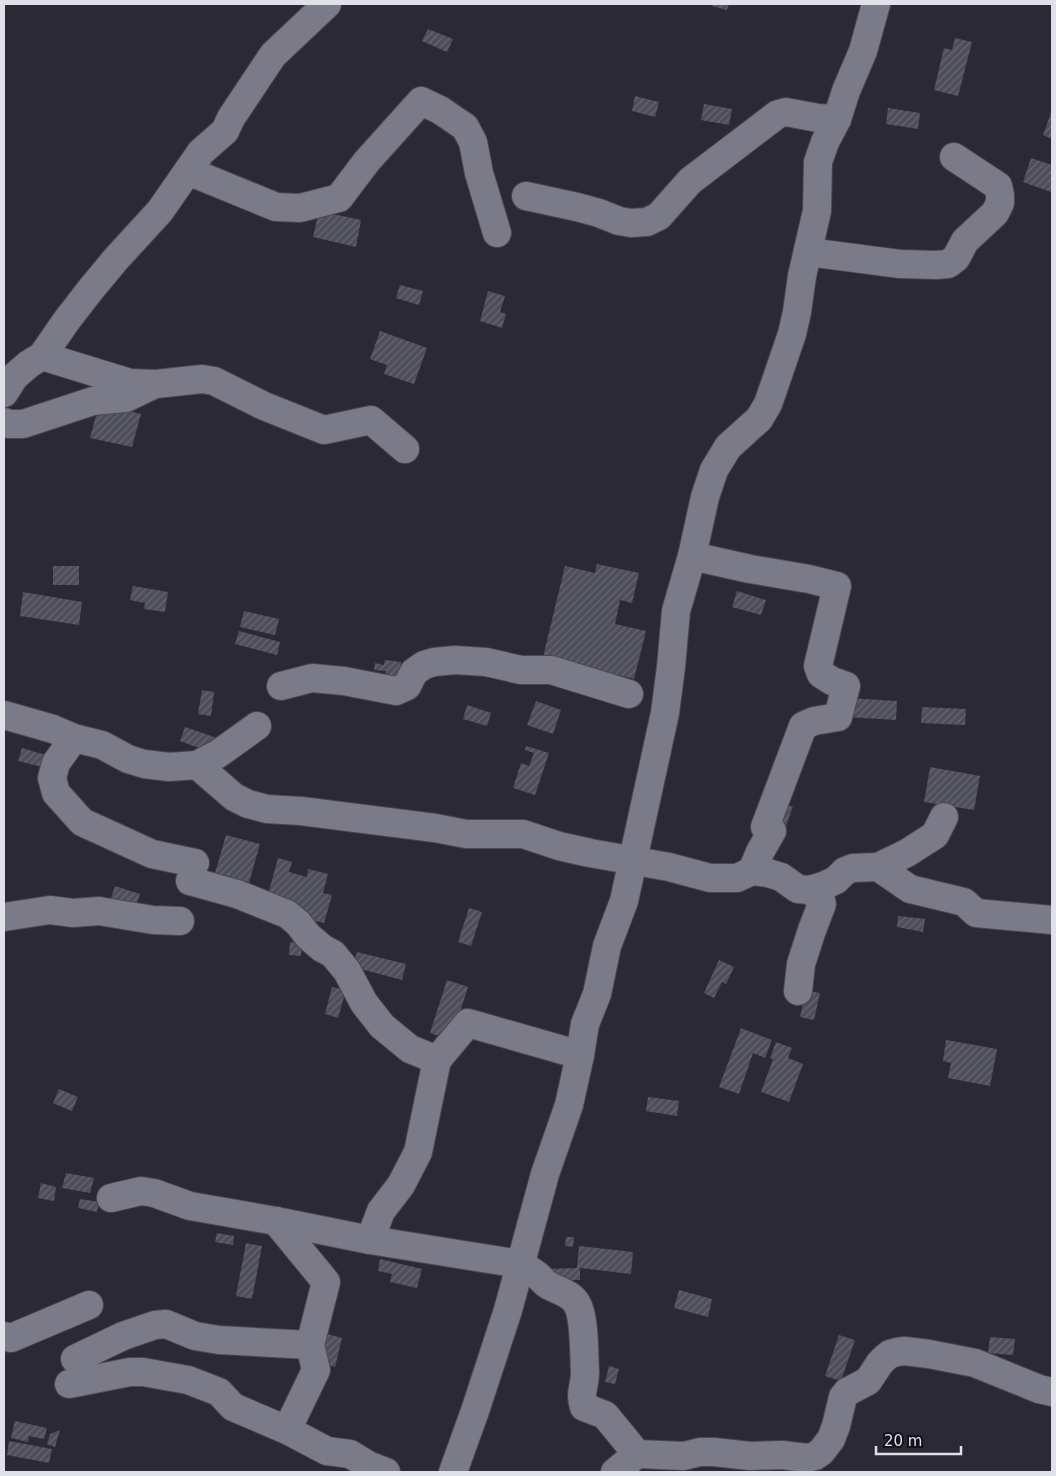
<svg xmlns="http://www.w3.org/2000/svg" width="1056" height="1476" font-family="'DejaVu Sans',sans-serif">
	<defs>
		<pattern id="building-hatch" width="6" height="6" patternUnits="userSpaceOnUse" patternTransform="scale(1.25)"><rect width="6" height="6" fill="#4e4d5b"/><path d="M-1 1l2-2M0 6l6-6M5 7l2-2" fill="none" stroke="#676673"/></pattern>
	</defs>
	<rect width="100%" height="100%" fill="#2a2935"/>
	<!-- building -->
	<g fill="url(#building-hatch)">
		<path d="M713 4H729L727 10 712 6Z"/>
		<path d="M428 29 453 39 447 52 422 41Z"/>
		<path d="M955 38 972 42 958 96 934 90 944 48 952 50Z"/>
		<path d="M635 96 659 102 655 117 632 111Z"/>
		<path d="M704 104 732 109 729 125 701 120Z"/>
		<path d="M888 108 920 113 918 129 886 124Z"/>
		<path d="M1052 110V139L1043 135Z"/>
		<path d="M1031 158 1052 165V189L1051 192 1023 182Z"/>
		<path d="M319 211 361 220 356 247 313 237Z"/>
		<path d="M400 285 423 291 419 305 396 298Z"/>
		<path d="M488 291 505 296 500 312 506 314 502 328 480 321Z"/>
		<path d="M380 331 427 348 414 384 384 374 387 365 370 359Z"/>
		<path d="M99 404 141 414 132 447 90 438Z"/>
		<path d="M597 564 639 573 632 603 620 600 615 624 646 631 634 679 618 675 616 682 597 677 599 670 543 657 565 566 595 573Z"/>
		<rect x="53" y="566" width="26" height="19"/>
		<path d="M133 586 168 592 165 612 144 609 145 603 130 600Z"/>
		<path d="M737 591 766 600 761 615 732 607Z"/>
		<path d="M23 592 82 602 79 625 20 616Z"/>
		<path d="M244 611 279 619 275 635 240 627Z"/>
		<path d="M239 631 280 642 277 655 235 644Z"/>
		<path d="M385 660 401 662 399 679 385 677 386 671 374 670 375 663 384 665Z"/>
		<path d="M202 690 214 692 211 716 198 714Z"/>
		<path d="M848 698 897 701 896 720 847 717Z"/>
		<path d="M536 701 561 710 553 734 527 725Z"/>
		<path d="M467 705 491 713 487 726 463 719Z"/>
		<path d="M922 707 966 709 965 725 921 723Z"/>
		<path d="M185 727 217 738 212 753 180 741Z"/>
		<path d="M526 746 549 753 535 795 513 788 521 763 529 766 534 753 525 750Z"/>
		<path d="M22 748 49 756 46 768 18 761Z"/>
		<path d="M930 767 980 776 974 810 924 802Z"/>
		<path d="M780 803 793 807 786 826 773 821Z"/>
		<path d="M226 835 260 844 247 890 213 880Z"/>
		<path d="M278 858 292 862 289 872 307 877 308 869 328 874 323 893 332 895 324 923 299 917 266 902Z"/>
		<path d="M115 886 140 894 134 912 109 904Z"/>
		<path d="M469 908 482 912 471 946 458 942Z"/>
		<path d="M898 916 925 919 923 932 897 927Z"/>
		<path d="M290 942 302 943 301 956 289 955Z"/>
		<path d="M357 952 406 964 402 980 353 967Z"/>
		<path d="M719 960 734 967 726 984 722 982 714 998 704 993Z"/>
		<path d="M447 980 468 987 451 1040 430 1033Z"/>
		<path d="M332 987 346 990 338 1018 325 1014Z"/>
		<path d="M806 990 820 993 814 1020 800 1017Z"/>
		<path d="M741 1028 772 1040 765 1058 753 1053 739 1094 719 1087Z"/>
		<path d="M946 1040 997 1049 990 1086 948 1078 951 1063 943 1061Z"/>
		<path d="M776 1042 792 1048 788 1058 803 1064 789 1102 761 1092 773 1059 770 1058Z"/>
		<path d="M59 1089 78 1097 72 1111 53 1103Z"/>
		<path d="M648 1097 679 1101 677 1116 646 1111Z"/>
		<path d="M66 1173 94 1178 90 1193 62 1188Z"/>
		<path d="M41 1183 56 1187 54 1201 38 1198Z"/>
		<path d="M80 1199 99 1202 97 1212 78 1208Z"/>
		<path d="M217 1233 234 1236 233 1245 215 1242Z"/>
		<path d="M566 1237H574L573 1247 565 1246Z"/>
		<path d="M246 1243 262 1246 252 1299 236 1296Z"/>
		<path d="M579 1246 633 1252 631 1274 580 1268V1280H548V1269L577 1268Z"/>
		<path d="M380 1259 422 1269 417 1288 390 1282 392 1274 378 1271Z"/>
		<path d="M679 1290 712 1299 708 1317 674 1308Z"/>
		<path d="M327 1334 342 1338 335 1367 320 1363Z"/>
		<path d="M839 1335 855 1340 841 1381 825 1376Z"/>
		<path d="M990 1337 1015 1339 1013 1355 988 1353Z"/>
		<path d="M609 1366 619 1369 615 1384 605 1382Z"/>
		<path d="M15 1421 47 1428 44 1439 29 1436 28 1442 11 1438Z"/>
		<path d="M60 1430 55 1447 47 1444 50 1434Z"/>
		<path d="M9 1441 52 1449 49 1463 7 1455Z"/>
	</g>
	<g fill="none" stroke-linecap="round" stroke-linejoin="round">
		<defs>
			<g id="minor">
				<path d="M188 171 276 207 300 208 339 198 367 161 421 101 440 110 465 127 473 142 479 173 497 233"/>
				<path d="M526 196 577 207 599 213 619 221 631 223 647 222 659 216 690 181 778 114 786 112 818 118 837 119"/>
				<path d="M808 252 900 264 936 265 948 264 956 258 965 241 995 213 1000 203V195L998 186 954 157"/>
				<path d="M42 356 130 383 156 384 202 379 214 381 264 406 324 430 371 420 405 449"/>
				<path d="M4 393 15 376 29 364 42 356 67 320 91 289 116 259 160 211 201 152 225 131 231 118 273 55 327 4"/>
				<path d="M4 422 9 424H23L93 401 126 398 151 386"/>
				<path d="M692 556 750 569 809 579 837 586 818 666 821 674 832 681 846 686 838 717 814 721 803 726 765 827 772 831 760 852 752 871"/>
				<path d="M281 686 312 678 344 681 396 691 407 686 414 672 424 665 434 662 455 660 486 662 521 670H551L629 694"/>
				<path d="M4 715 53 729 74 738 102 745 128 759 144 764 169 767 197 765 218 754 257 726"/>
				<path d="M74 738 56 763 52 778 56 793 82 822 152 854 195 863"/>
				<path d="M197 765 234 797 248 804 267 809 301 811 435 828 466 834H523L559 846 590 853 669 867 710 878H737L752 871 768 873 781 877 798 889 810 890 823 886 836 880 845 871 853 868 878 867 907 853 935 835 944 817"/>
				<path d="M878 867 910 889 964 902 976 913 1052 920"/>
				<path d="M190 881 237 894 287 914 298 923 308 936 322 948 333 954 347 971 364 1003 382 1026 410 1049 437 1060"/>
				<path d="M4 917 50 910 73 913 99 911 153 920 180 921"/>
				<path d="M798 991 801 964 812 930 822 904 820 898 810 890"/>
				<path d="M111 1198 141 1191 154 1193 190 1206 276 1221 370 1240 520 1264C526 1268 532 1271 537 1275 541 1278 544 1283 548 1285 558 1291 571 1293 577 1304 585 1317 584 1357 585 1373 585 1387 579 1392 584 1407L605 1415 637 1454"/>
				<path d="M276 1221 326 1282 310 1345 316 1370 287 1430"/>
				<path d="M370 1240 381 1211 401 1185 418 1152 437 1060 468 1023 580 1055"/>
				<path d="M4 1336 11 1338 89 1305"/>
				<path d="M75 1359 123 1336 155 1325 166 1324 195 1336 219 1340 310 1345"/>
				<path d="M69 1384 130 1372H143L188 1380 219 1392 233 1407 287 1430 327 1451 350 1454 368 1465 386 1472"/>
				<path d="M453 1472 475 1411 508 1310 545 1174 569 1105 580 1055 585 1024 597 994 607 946 624 901 665 713 671 667 676 611 692 556 705 497 714 470 728 447 759 419 768 404 779 372 792 334 797 312 802 276 817 211 818 162 825 142 837 119 846 91 863 51 876 4"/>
				<path d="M615 1472 637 1454 684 1456 700 1452H714L750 1456 782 1455 807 1458 815 1456 821 1452 831 1439 836 1426 843 1397 847 1392 868 1381 880 1363 885 1358 890 1354 897 1352 905 1351 929 1354 975 1363 1039 1389 1052 1392"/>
			</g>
		</defs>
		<!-- minor casing -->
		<use href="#minor" stroke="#484752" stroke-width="30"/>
		<!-- minor -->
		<use href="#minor" stroke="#7b7a88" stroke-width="28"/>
	</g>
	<!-- border -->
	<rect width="1056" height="1476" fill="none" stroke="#e0e0e8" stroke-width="10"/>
	<!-- scale -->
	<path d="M876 1446v8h85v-8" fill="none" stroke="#e0e0e8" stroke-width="2.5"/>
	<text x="884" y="1446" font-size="15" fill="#e0e0e8" stroke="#131218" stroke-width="4" paint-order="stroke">20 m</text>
</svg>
